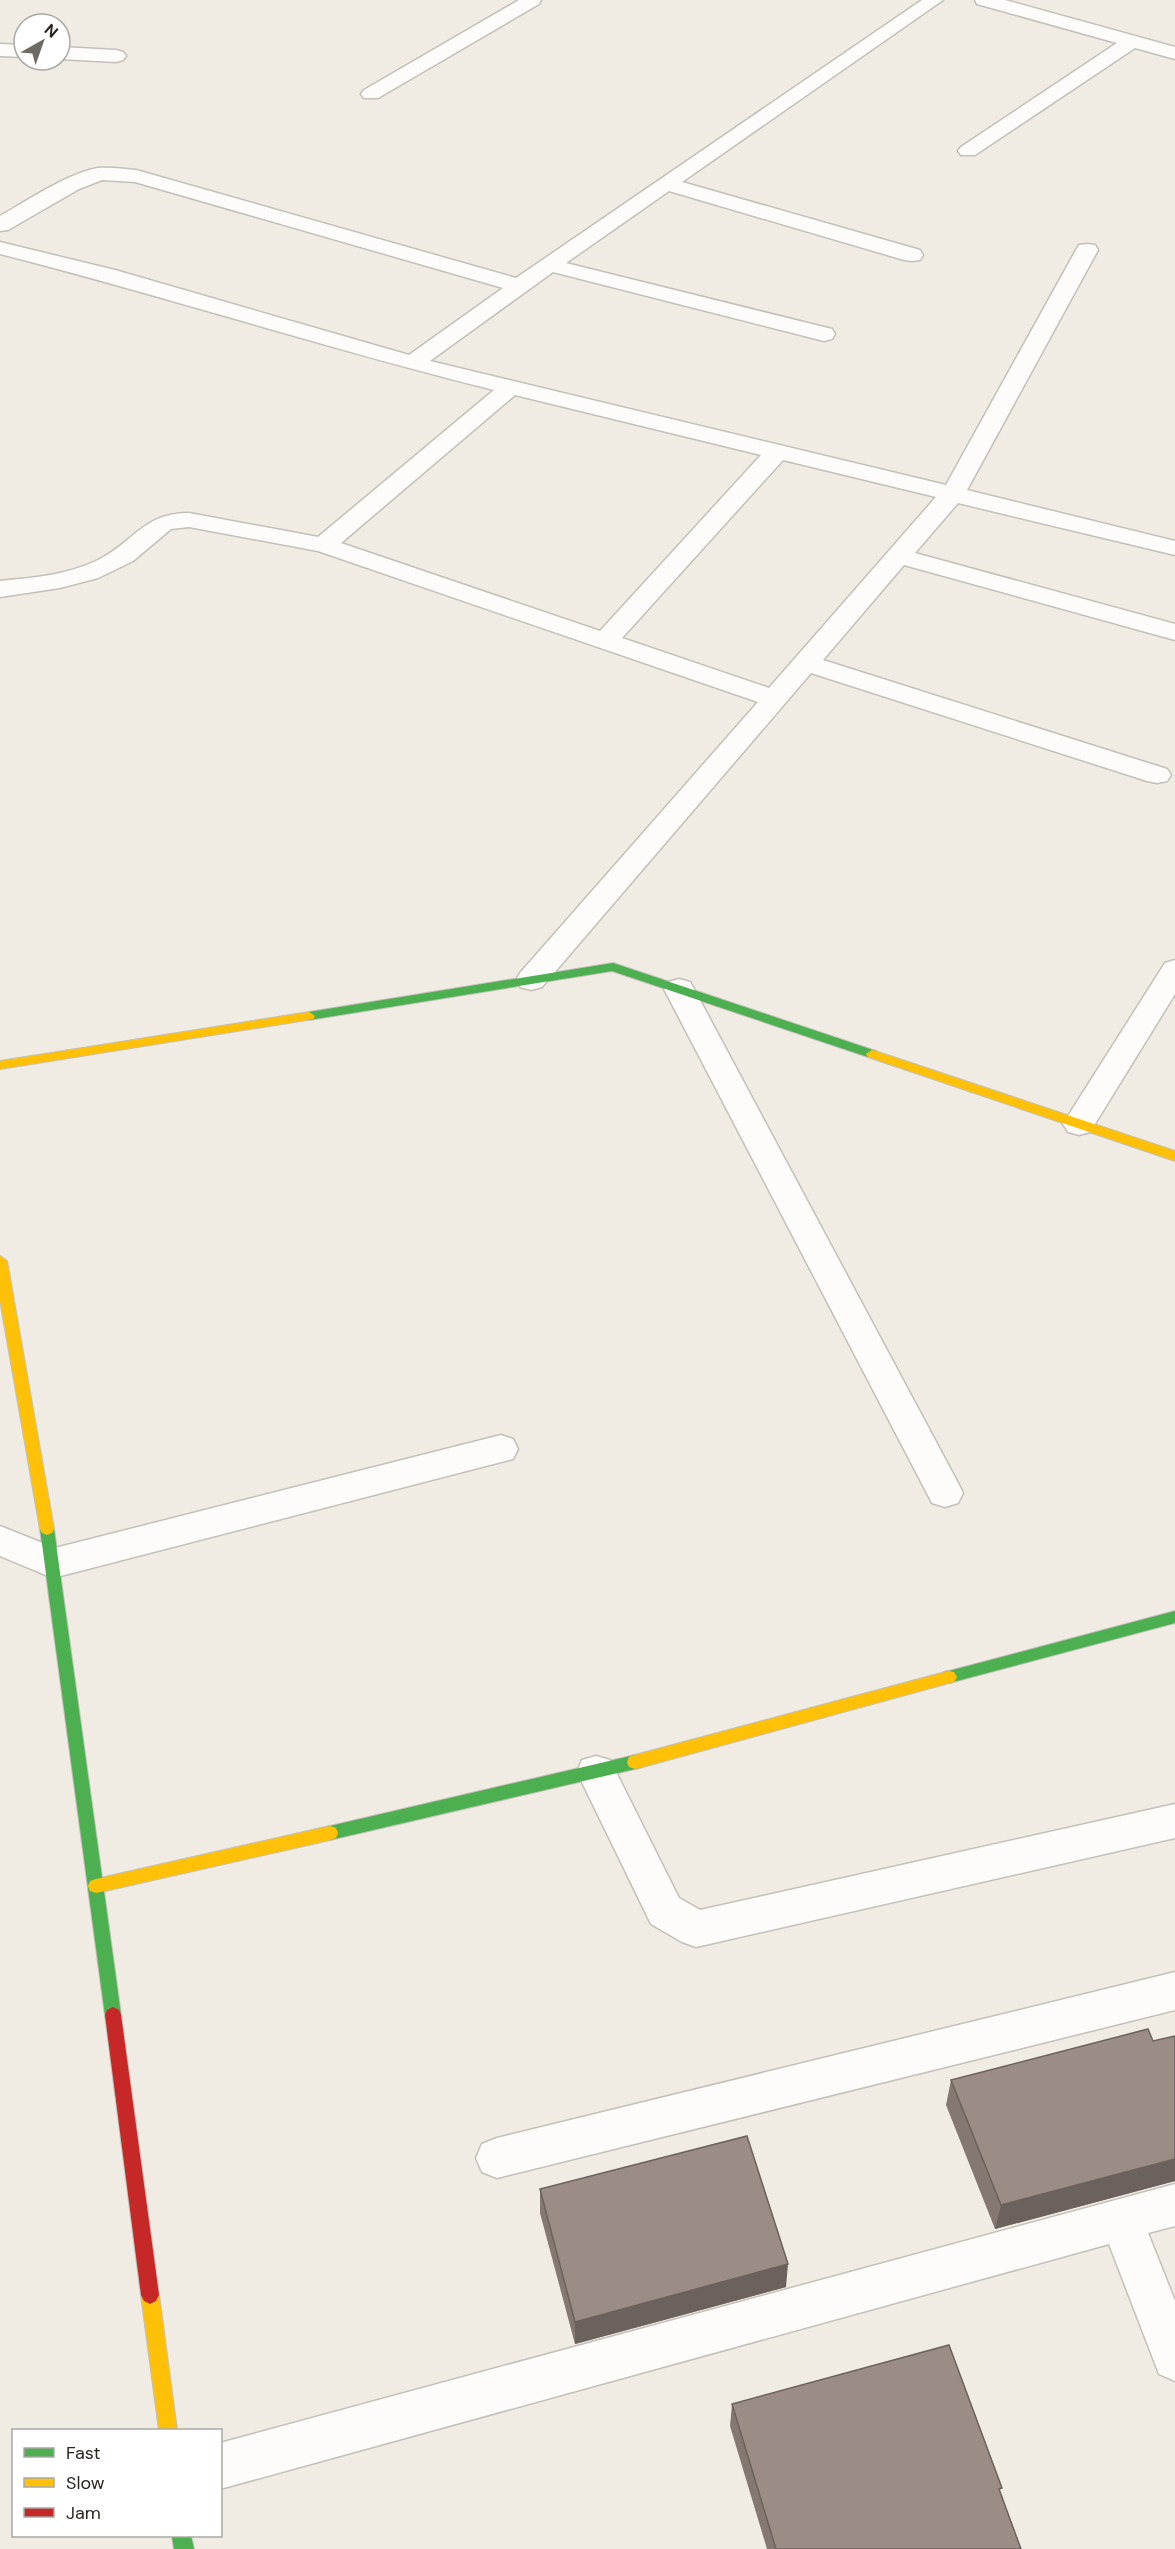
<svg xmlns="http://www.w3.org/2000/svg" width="1175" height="2549" font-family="'DM Sans',sans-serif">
	<rect width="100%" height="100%" fill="#f0ece3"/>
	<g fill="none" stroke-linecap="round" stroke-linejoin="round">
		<defs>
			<path id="lane" d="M679 979 690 982 694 989 958 1483 963 1493 958 1503 945 1507 932 1503 664 989 668 982Z"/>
			<g id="street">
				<path d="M519 0H541L539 4 378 98H364L361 94 364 90Z"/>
				<path d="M922 0H943L682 182 920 250 923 255 920 260 912 261 904 260 669 191 566 263 832 329 835 334 832 339 824 341 553 272 430 361 946 485 1076 250 1079 245 1087 244 1095 245 1098 250 967 490 1175 541V555L958 503 915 553 1175 624V640L904 565 823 660 1167 769 1171 775 1167 781 1157 783 1147 781 811 673 542 987 531 990 520 987 516 980 520 973 758 702 318 551 189 527 171 529 133 561 98 578 60 588 0 597V581C32 578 66 575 96 561 134 543 142 513 189 513L318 537 494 390C328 349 165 296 0 254V242L115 270 409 355 503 288 135 182 102 180 79 189 8 230 0 231V216C25 202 70 172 98 168 110 167 124 169 136 170L516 278ZM515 395 761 455 600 631 341 543ZM783 460 936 497 769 688 622 638Z"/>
				<path d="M975 0H1005L1175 47V59L1135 48 975 155H961L958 151 961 147 1117 43 977 4Z"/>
				<path d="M0 44 24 45V57L0 56Z"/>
				<path d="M60 47 116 50 123 52 126 56 123 60 116 62 60 59Z"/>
				<path d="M1175 960V994L1090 1132 1079 1135 1068 1132 1063 1124 1068 1116 1165 963Z"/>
				<path d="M501 1435 513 1439 518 1449 513 1459 53 1578 0 1556V1526L55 1548Z"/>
				<path d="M596 1756 610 1760 679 1898 700 1910 1175 1804V1838L696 1947 682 1942 651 1924 577 1772 582 1760Z"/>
				<path d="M1175 1972V2010L497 2178 482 2172 476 2158 482 2144 497 2138Z"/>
				<path d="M1175 2184V2226L1148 2233 1175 2301V2381L1159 2374 1109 2244 220 2489V2443Z"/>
			</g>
			<g id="fast">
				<path d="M613 963 876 1051 878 1054 876 1057H868L612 971 309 1020 303 1016 309 1012Z"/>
				<path d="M47 1523 52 1525 54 1529 121 2015 119 2020 113 2023 107 2020 105 2015 40 1529 42 1525Z"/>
				<path d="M1175 1611V1623L949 1683 944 1682 941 1677 944 1672 949 1671Z"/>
				<path d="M635 1755 641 1757 643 1762 641 1767 635 1769 330 1840 324 1838 322 1833 324 1828 330 1826Z"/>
				<path d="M172 2536H191L194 2549H174Z"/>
			</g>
			<g id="slow">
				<path d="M309 1012 315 1016 313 1019 0 1069V1061Z"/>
				<path d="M872 1050 1175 1151V1161L868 1057 866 1054Z"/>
				<path d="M0 1256 7 1261 54 1529 52 1533 47 1535 42 1533 40 1529 0 1300Z"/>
				<path d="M949 1671 954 1672 957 1677 954 1682 949 1683 635 1769 629 1767 627 1762 629 1757 635 1755Z"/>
				<path d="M330 1826 336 1828 338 1833 336 1838 330 1840 96 1893 90 1891 88 1886 90 1881 96 1879Z"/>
				<path d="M150 2286 156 2289 159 2295 177 2430H159L141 2295 144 2289Z"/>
			</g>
			<path id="jam" d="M113 2007 119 2010 121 2015 159 2295 156 2301 150 2304 144 2301 141 2295 105 2015 107 2010Z"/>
		</defs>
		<!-- lane casing -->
		<use href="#lane" stroke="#c3c0b9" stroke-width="3"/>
		<!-- street casing -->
		<use href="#street" stroke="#c3c0b9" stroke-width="3"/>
		<!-- fast casing -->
		<use href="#fast" stroke="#c3c0b9" stroke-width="2"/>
		<!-- slow casing -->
		<use href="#slow" stroke="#c3c0b9" stroke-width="2"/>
		<!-- jam casing -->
		<use href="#jam" stroke="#c3c0b9" stroke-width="2"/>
		<!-- lane -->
		<use href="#lane" fill="#fdfcfb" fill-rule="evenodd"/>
		<!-- street -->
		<use href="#street" fill="#fdfcfb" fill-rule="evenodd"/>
		<!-- fast -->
		<use href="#fast" fill="#4caf50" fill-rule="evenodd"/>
		<!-- slow -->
		<use href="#slow" fill="#ffc107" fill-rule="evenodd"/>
		<!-- jam -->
		<use href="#jam" fill="#c62828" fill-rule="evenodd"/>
	</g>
	<!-- wall -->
	<g fill="#857872">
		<path d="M1175 2036V2181L995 2229 946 2105 951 2080 1153 2041Z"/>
		<path d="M540 2189 786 2287 575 2344 540 2213Z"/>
		<path d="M732 2404 1000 2493 1021 2549H767L730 2426Z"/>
	</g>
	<!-- shaded-wall -->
	<g fill="#6c625d">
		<path d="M1175 2159V2181L995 2229 1001 2205Z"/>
		<path d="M788 2264 786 2287 575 2344V2322Z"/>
	</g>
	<!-- building -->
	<g fill="#9b8c85" stroke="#6c625d" stroke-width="1.5">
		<path d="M1148 2029 1153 2041 1175 2036V2159L1001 2205 951 2080Z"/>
		<path d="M747 2136 788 2264 575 2322 540 2189Z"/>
		<path d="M949 2345 1002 2488 999 2489 1021 2549H776L732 2404Z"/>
	</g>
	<!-- legend -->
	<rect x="12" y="2429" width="210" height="108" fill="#ffffff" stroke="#a9a8a5" stroke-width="1.5"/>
	<rect x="24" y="2448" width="30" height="9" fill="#4caf50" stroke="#a9a8a5" stroke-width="1.5"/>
	<text x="66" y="2459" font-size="18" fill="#28251f">Fast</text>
	<rect x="24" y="2478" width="30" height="9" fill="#ffc107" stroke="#a9a8a5" stroke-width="1.5"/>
	<text x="66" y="2489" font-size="18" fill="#28251f">Slow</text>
	<rect x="24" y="2508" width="30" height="9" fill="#c62828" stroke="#a9a8a5" stroke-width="1.5"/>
	<text x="66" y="2519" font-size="18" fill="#28251f">Jam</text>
	<!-- north arrow -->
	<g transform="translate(42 42) rotate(40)"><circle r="28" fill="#ffffff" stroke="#a9a8a5" stroke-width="1.5"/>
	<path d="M0-4.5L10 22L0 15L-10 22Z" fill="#6e6b64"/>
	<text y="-9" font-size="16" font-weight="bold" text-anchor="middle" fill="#28251f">N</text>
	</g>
</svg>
